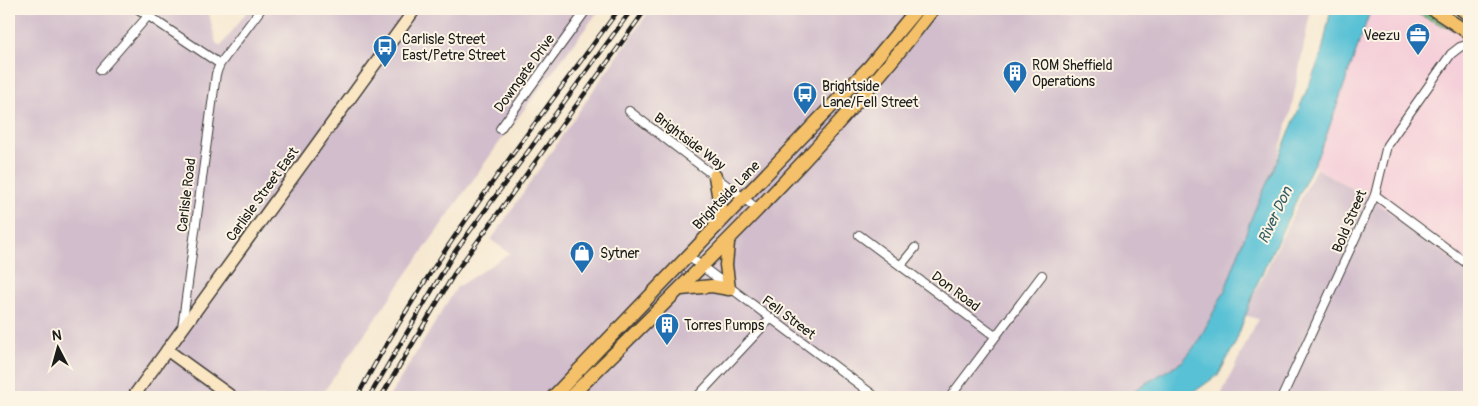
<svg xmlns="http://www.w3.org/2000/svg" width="1478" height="406" font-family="Pangolin,sans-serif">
	<rect width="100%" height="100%" fill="#fcf5e5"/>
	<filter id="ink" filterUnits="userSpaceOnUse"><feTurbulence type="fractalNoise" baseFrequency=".02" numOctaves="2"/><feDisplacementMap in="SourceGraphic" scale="10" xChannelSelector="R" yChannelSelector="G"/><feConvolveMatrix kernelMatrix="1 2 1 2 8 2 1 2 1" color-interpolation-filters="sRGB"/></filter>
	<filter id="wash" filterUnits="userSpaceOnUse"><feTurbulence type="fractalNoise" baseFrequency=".0096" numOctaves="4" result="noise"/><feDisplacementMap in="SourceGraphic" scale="20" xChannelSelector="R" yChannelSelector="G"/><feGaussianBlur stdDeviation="1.12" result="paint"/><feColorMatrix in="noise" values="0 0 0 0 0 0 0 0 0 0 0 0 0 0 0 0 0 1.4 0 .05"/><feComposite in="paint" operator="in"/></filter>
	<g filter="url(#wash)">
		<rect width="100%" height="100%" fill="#f6e8d0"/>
		<!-- built -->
		<path fill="#f5cfd9" d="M1371 9H1429L1469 37V272L1374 201 1313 166 1324 142Z"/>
		<!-- industrial -->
		<g fill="#d1bdcb">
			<path d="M9 9H208L216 43 221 46 249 9H600L504 136 320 397H9Z"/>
			<path d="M651 9H1311L1291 110 1276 164 1254 211 1225 290 1198 342 1183 361 1123 397H389L457 287 510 253 491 240 594 89Z"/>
			<path d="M1316 168 1374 201 1469 272V397H1220L1258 319 1244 315Z"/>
		</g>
		<!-- forest -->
		<path fill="#6cb47a" stroke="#44684b" d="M1406 9H1423L1455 31Z"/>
		<!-- water -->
		<path fill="#59c1d5" stroke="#3a6e78" d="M1331 9H1371L1324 142 1257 284 1235 344 1219 374 1187 397H1123L1183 361 1198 342 1225 290 1254 211 1276 164 1321 56Z"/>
	</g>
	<g filter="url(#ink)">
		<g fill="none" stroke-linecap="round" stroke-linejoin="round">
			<defs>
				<g id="street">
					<path d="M138 9 220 64"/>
					<path d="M101 70 148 16"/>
					<path d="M629 111 759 210"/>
					<path d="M500 129 587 9"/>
					<path d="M1375 195 1469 265"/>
					<path d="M859 235 995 336"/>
					<path d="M688 256 876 397"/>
					<path d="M901 265 915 248"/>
					<path d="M182 328 216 74 220 64 261 9"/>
					<path d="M697 397 770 319"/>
					<path d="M950 397 1042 275"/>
					<path d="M1282 397 1375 195 1387 145 1451 54 1460 47 1469 44"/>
				</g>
				<g id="secondary">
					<path d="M167 350 232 397"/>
					<path d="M133 397 415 9"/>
				</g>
				<g id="primary">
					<path d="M1432 9 1469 33"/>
					<path d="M1461 9 1469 15"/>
					<path d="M715 176 720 206 715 227"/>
					<path d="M681 289 712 286 729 289 726 265 728 243"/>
					<path d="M553 397 869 67 917 9"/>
					<path d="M570 397C696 272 825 150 933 9"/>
				</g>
			</defs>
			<!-- street casing -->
			<use href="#street" stroke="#3d3b37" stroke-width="10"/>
			<!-- secondary casing -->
			<use href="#secondary" stroke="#3d3b37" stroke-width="14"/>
			<!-- primary casing -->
			<use href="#primary" stroke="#3d3b37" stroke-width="15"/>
			<!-- street -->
			<use href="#street" stroke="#fff" stroke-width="8"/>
			<!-- secondary -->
			<use href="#secondary" stroke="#fbe6c3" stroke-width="11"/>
			<!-- primary -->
			<use href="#primary" stroke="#f4c16a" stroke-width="12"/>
			<defs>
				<g id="rail">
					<path d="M357 397C430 259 527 135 619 9"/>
					<path d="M369 397 454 253 632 9"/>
					<path d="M381 397 454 274 646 9"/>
				</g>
			</defs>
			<!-- rail casing -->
			<use href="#rail" stroke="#1c1c1c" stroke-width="4.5"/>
			<!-- rail -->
			<use href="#rail" stroke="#fcf5e5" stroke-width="2.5" stroke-dasharray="8" stroke-linecap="butt"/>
		</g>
	</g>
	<!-- icons -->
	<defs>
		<symbol id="office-pin" viewBox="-11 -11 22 30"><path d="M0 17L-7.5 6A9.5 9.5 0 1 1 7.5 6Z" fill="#1f6fb2" stroke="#fcf5e5"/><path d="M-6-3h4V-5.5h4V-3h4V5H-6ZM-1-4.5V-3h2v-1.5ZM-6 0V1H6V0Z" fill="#fff"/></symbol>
		<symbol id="bus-pin" viewBox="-11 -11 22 30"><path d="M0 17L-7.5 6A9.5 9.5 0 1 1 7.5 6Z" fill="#1f6fb2" stroke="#fcf5e5"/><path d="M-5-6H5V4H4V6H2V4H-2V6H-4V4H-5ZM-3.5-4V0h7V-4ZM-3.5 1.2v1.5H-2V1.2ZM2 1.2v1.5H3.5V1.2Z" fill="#fff"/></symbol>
		<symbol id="building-pin" viewBox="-11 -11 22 30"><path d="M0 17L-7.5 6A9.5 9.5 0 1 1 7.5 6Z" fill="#1f6fb2" stroke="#fcf5e5"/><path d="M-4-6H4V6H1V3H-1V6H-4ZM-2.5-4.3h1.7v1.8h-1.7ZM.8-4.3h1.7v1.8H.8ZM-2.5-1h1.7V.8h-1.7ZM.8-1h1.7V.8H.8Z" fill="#fff"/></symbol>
		<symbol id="shop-pin" viewBox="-11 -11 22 30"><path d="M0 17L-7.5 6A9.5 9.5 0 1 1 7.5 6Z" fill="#1f6fb2" stroke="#fcf5e5"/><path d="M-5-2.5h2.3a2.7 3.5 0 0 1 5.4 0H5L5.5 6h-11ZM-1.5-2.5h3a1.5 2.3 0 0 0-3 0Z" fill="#fff"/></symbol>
	</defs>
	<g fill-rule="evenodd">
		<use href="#office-pin" x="1404" y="21" width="28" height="38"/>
		<use href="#bus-pin" x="371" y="33" width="28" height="38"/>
		<use href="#building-pin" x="1001" y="59" width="28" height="38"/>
		<use href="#bus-pin" x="791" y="80" width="28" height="38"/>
		<use href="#shop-pin" x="568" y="239" width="28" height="38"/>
		<use href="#building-pin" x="653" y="311" width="28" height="38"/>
	</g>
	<g text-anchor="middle" stroke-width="4" stroke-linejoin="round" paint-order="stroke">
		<!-- poi labels -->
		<g font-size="14" fill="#1c1c1c" stroke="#fcf5e5" text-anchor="start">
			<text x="1400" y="40" text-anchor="end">Veezu</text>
			<text x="402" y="44">Carlisle Street<tspan x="402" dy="16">East/Petre Street</tspan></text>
			<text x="1032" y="70">ROM Sheffield<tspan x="1032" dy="16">Operations</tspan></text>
			<text x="822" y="91">Brightside<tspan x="822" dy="16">Lane/Fell Street</tspan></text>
			<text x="600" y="258">Sytner</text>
			<text x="684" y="330">Torres Pumps</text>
		</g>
		<!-- street labels -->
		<g font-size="14" fill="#1c1c1c" stroke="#fcf5e5">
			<text transform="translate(524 73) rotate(-54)" y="5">Downgate Drive</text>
			<text transform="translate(690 141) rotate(37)" y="5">Brightside Way</text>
			<text transform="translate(262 194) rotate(-54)" y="5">Carlisle Street East</text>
			<text transform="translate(186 195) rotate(-83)" y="5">Carlisle Road</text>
			<text transform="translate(726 195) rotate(-46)" y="5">Brightside Lane</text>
			<text transform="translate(1349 221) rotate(-67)" y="5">Bold Street</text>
			<text transform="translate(956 291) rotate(37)" y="5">Don Road</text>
			<text transform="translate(789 317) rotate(37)" y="5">Fell Street</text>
		</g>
		<!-- water labels -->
		<g font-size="15" font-style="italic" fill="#345e66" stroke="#fcf5e5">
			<text transform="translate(1275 215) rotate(-65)" y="5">River Don</text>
		</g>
	</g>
	<!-- margin -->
	<rect width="1478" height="406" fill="none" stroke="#fcf5e5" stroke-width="30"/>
	<!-- north arrow -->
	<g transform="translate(58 348) rotate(354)" stroke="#fcf5e5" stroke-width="4" paint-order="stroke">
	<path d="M0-4L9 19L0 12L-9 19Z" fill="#1c1c1c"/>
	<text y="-8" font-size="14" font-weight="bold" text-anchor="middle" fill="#1c1c1c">N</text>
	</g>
</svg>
